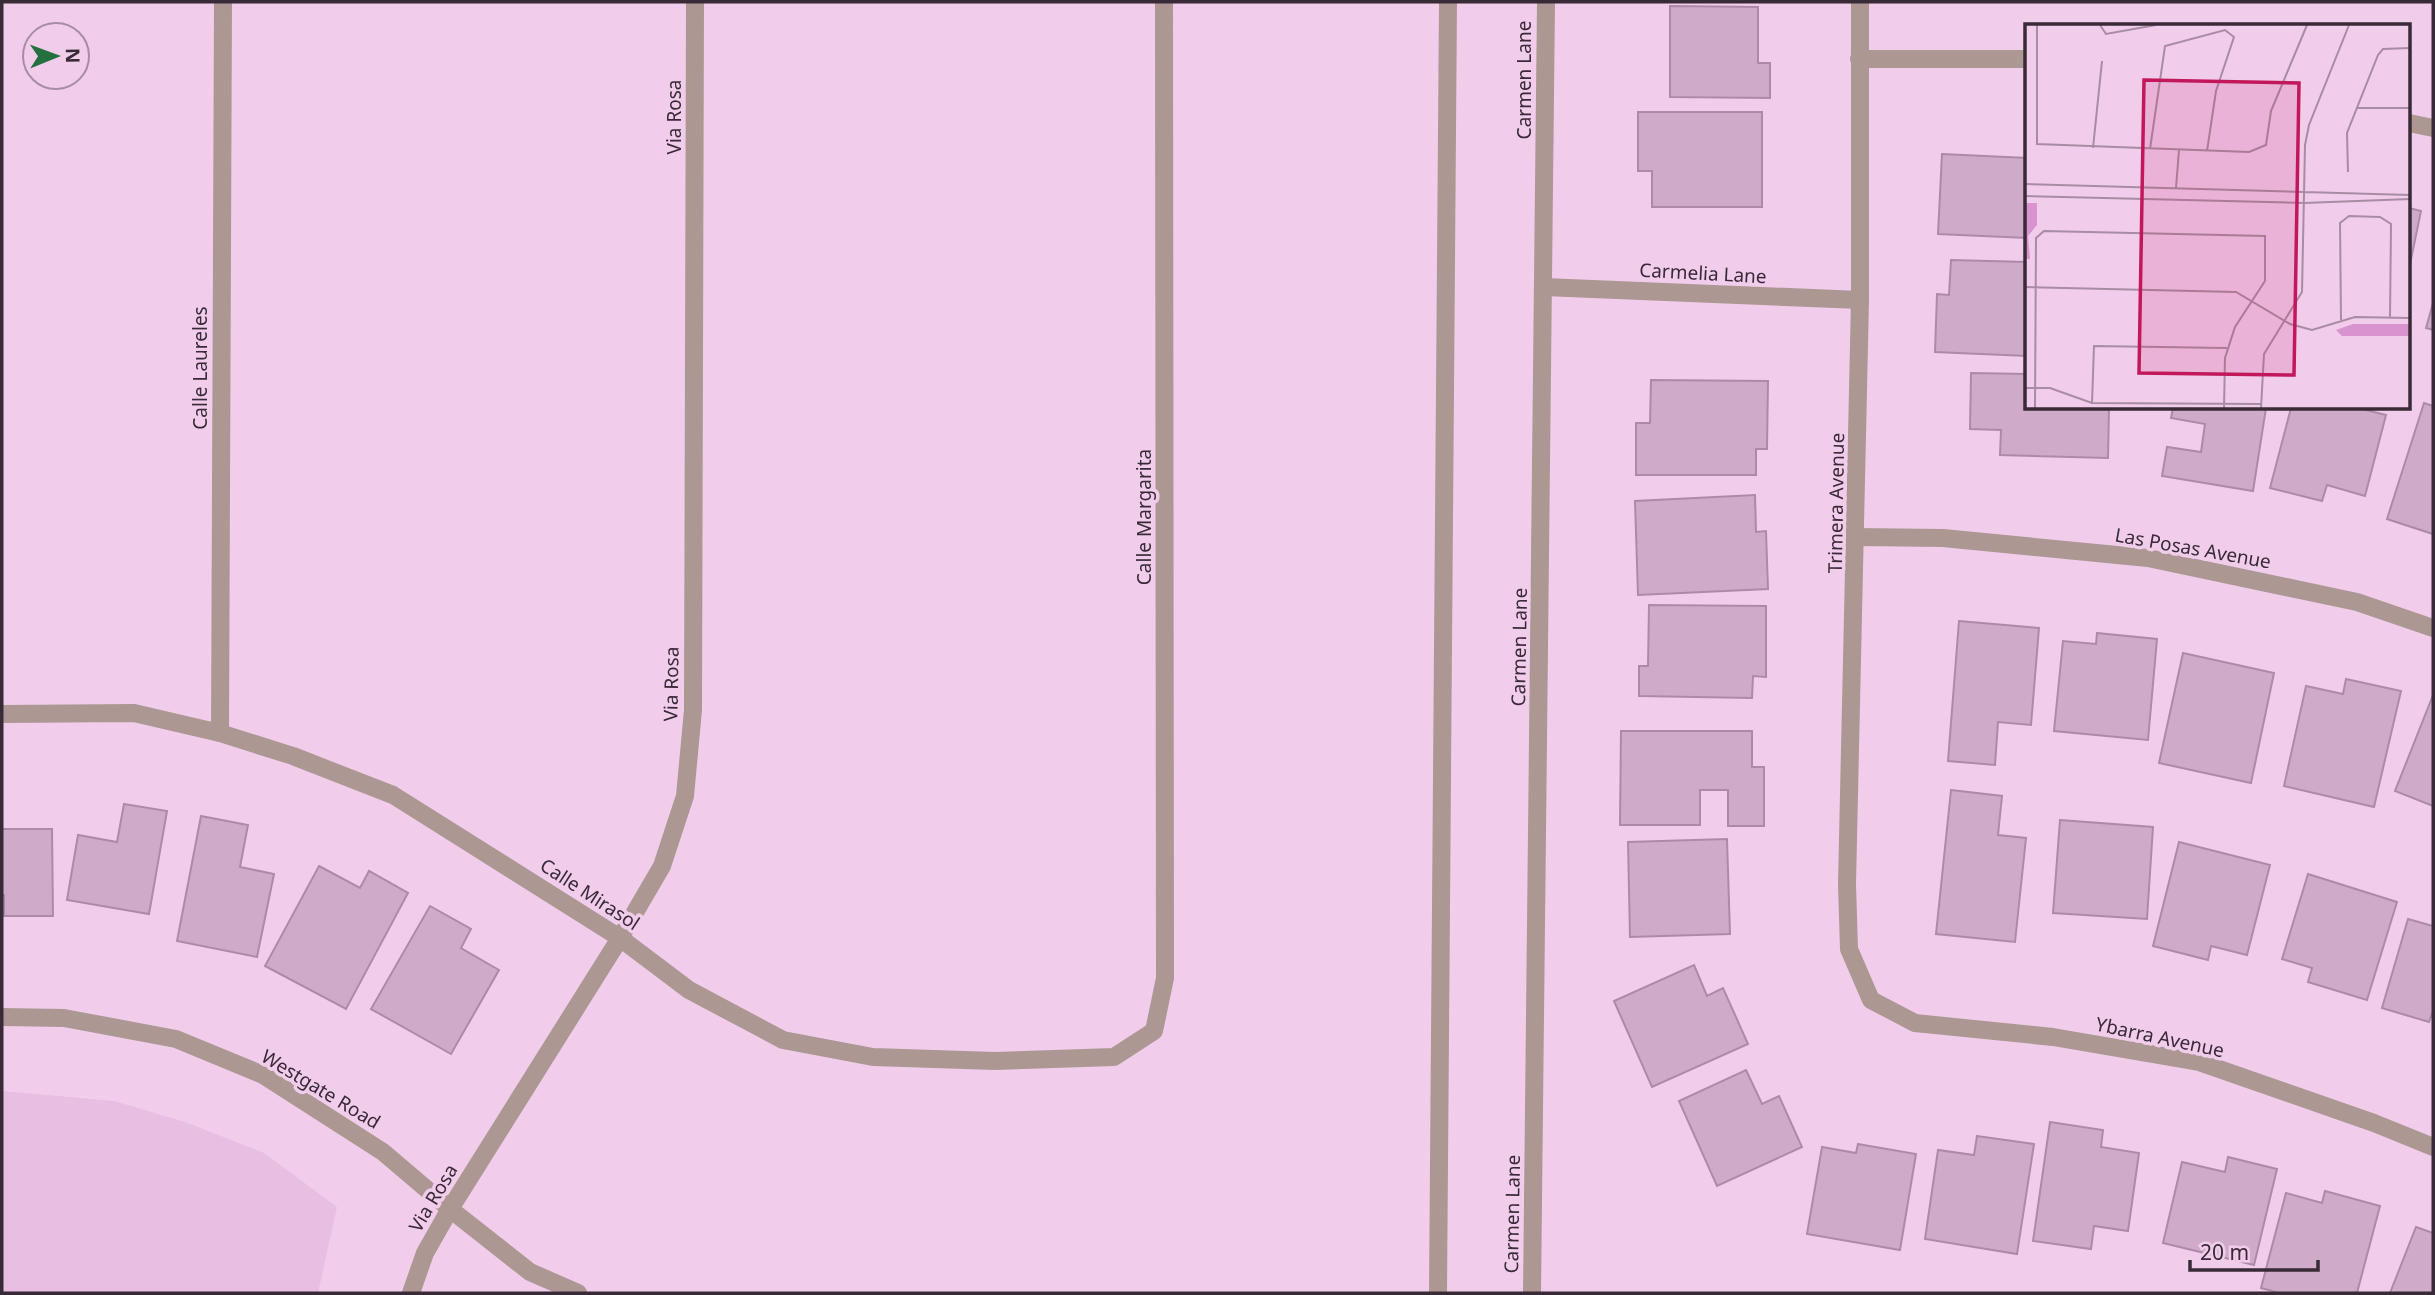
<svg xmlns="http://www.w3.org/2000/svg" width="2435" height="1295" font-family="'Noto Sans',sans-serif">
	<rect width="100%" height="100%" fill="#f1cdeb"/>
	<!-- built -->
	<path fill="#e8bee2" d="M2 1091 114 1101 185 1122 264 1153 337 1207 318 1293H2Z"/>
	<!-- building -->
	<g fill="#cfabc9" stroke="#ad8ba8" stroke-width="2">
		<path d="M1670 6 1758 7V63H1770V98L1670 97Z"/>
		<path d="M1638 112H1762V207H1652V171H1638Z"/>
		<path d="M1942 154 2027 158V238L1938 234Z"/>
		<path d="M2409 208 2421 211 2409 269Z"/>
		<path d="M1951 260 2027 262V356L1935 352 1937 294 1949 295Z"/>
		<path d="M2433 303V330L2426 328Z"/>
		<path d="M1971 373 2027 374V408L2109 409 2108 458 2000 455 2001 430 1970 429Z"/>
		<path d="M1651 380 1768 381 1767 449H1756V475H1636V423H1650Z"/>
		<path d="M2424 403 2433 406V534L2387 519Z"/>
		<path d="M2173 408H2266L2253 491 2162 476 2167 447 2201 452 2205 424 2171 418Z"/>
		<path d="M2291 408H2358L2386 415 2365 496 2327 485 2322 501 2270 488Z"/>
		<path d="M1755 495 1756 532 1766 531 1768 589 1638 595 1635 501Z"/>
		<path d="M1649 605 1766 606V677L1753 676 1752 698 1639 696V666H1648Z"/>
		<path d="M1959 621 2039 628 2031 725 1998 722 1995 765 1948 761Z"/>
		<path d="M2097 633 2157 639 2148 740 2054 731 2063 641 2096 644Z"/>
		<path d="M2183 653 2274 673 2251 783 2159 763Z"/>
		<path d="M2346 679 2401 691 2374 807 2284 786 2306 686 2343 694Z"/>
		<path d="M2433 695V806L2395 791Z"/>
		<path d="M1621 731H1752V767H1764V826H1728V790H1700V825H1620Z"/>
		<path d="M1951 790 2002 796 1998 835 2026 838 2015 942 1936 934Z"/>
		<path d="M124 804 167 811 149 914 67 900 78 835 117 842Z"/>
		<path d="M201 816 248 825 240 867 274 874 257 957 177 941Z"/>
		<path d="M2060 820 2153 827 2147 919 2053 913Z"/>
		<path d="M2 829H52L53 916H4V895H2Z"/>
		<path d="M1727 839 1730 934 1630 937 1628 842Z"/>
		<path d="M2179 842 2270 865 2247 955 2211 946 2208 960 2153 946Z"/>
		<path d="M319 866 360 888 369 871 408 893 346 1009 265 966Z"/>
		<path d="M2308 874 2397 902 2367 1000 2308 982 2312 968 2282 959Z"/>
		<path d="M430 906 471 929 461 948 499 970 451 1054 371 1009Z"/>
		<path d="M2408 919 2433 926V1011L2429 1022 2382 1008Z"/>
		<path d="M1694 965 1707 996 1723 988 1748 1044 1652 1087 1614 1001Z"/>
		<path d="M1746 1070 1762 1104 1779 1096 1802 1147 1717 1186 1679 1101Z"/>
		<path d="M2050 1122 2103 1130 2101 1147 2139 1153 2128 1231 2094 1226 2091 1249 2033 1241Z"/>
		<path d="M1977 1136 2034 1144 2017 1254 1925 1239 1938 1150 1974 1155Z"/>
		<path d="M1858 1144 1916 1154 1900 1250 1807 1234 1822 1147 1856 1153Z"/>
		<path d="M2228 1157 2277 1169 2254 1265 2163 1243 2182 1162 2225 1172Z"/>
		<path d="M2325 1191 2380 1206 2357 1293H2279L2261 1288 2286 1193 2322 1203Z"/>
		<path d="M2416 1227 2433 1233V1293H2390Z"/>
	</g>
	<g fill="none" stroke-linecap="round" stroke-linejoin="round">
		<!-- minor -->
		<g stroke="#ac9793" stroke-width="18">
			<path d="M1860 2V300L1847 884 1849 949 1871 1000 1915 1023 2053 1037 2199 1062 2374 1123 2433 1147"/>
			<path d="M1859 59H2027"/>
			<path d="M2409 123 2433 128"/>
			<path d="M1544 287 1860 300"/>
			<path d="M1856 537 1943 538 2148 558 2357 602 2433 628"/>
			<path d="M2 714 134 713 220 733 293 756 393 795 620 938 689 990 783 1040 873 1057 995 1061 1114 1057 1154 1031 1165 978 1164 2"/>
			<path d="M220 733 223 2"/>
			<path d="M2 1017 64 1018 176 1039 263 1075 383 1152 450 1209 530 1272 578 1293"/>
			<path d="M411 1293 425 1253 450 1209 620 938 662 866 685 796 693 710 695 2"/>
			<path d="M1438 1293 1448 2"/>
			<path d="M1532 1293 1546 2"/>
		</g>
	</g>
	<g text-anchor="middle" stroke-width="7" stroke-linejoin="round" paint-order="stroke">
		<!-- street labels -->
		<g font-size="19" fill="#382a36" stroke="#f1cdeb">
			<text transform="translate(1524 80) rotate(-90)" y="7">Carmen Lane</text>
			<text transform="translate(674 117) rotate(-90)" y="7">Via Rosa</text>
			<text transform="translate(1703 273) rotate(3)" y="7">Carmelia Lane</text>
			<text transform="translate(200 368) rotate(-90)" y="7">Calle Laureles</text>
			<text transform="translate(1836 503) rotate(-89)" y="7">Trimera Avenue</text>
			<text transform="translate(1144 517) rotate(-90)" y="7">Calle Margarita</text>
			<text transform="translate(2193 548) rotate(10)" y="7">Las Posas Avenue</text>
			<text transform="translate(1519 647) rotate(-89)" y="7">Carmen Lane</text>
			<text transform="translate(671 684) rotate(-89)" y="7">Via Rosa</text>
			<text transform="translate(590 894) rotate(33)" y="7">Calle Mirasol</text>
			<text transform="translate(2160 1037) rotate(12)" y="7">Ybarra Avenue</text>
			<text transform="translate(321 1089) rotate(31)" y="7">Westgate Road</text>
			<text transform="translate(433 1198) rotate(-59)" y="7">Via Rosa</text>
			<text transform="translate(1512 1214) rotate(-89)" y="7">Carmen Lane</text>
		</g>
	</g>
	<!-- overview -->
	<g transform="translate(2025 24)">
		<rect width="385" height="385" fill="#f1cdeb"/>
		<path d="M0 179H12V201L3 212 5 235H0ZM328 300H385V312H317L311 306Z" fill="#d993cf"/>
		<path fill="none" stroke="#a78ca3" stroke-width="2" d="M12 1V120L224 128 241 121 246 87 282 1M75 1 81 10 131 1M331 84H385M68 124 77 37M125 125 140 22 200 6 209 13 191 67 182 127M323 148 322 109 353 31 358 25 385 24M0 160 385 171M151 164 154 126M0 172 279 179 385 175M0 263 211 268 265 300 287 306 330 293 385 294M316 296 315 199 324 192 355 193 366 200 365 294M0 364H25L67 379 236 380M67 379 69 322 202 324M10 384 11 214 19 207 240 212V257L210 303 200 334 199 384M236 384 239 330 277 268 280 121 284 101 324 1"/>
		<path fill="#c2185b" fill-opacity="0.15" stroke="#c2185b" stroke-width="3.5" d="M119 56 274 59 269 351 114 349Z"/>
		<rect width="385" height="385" fill="none" stroke="#382a36" stroke-width="3.5"/>
	</g>
	<!-- border -->
	<rect width="2435" height="1295" fill="none" stroke="#382a36" stroke-width="7"/>
	<!-- north arrow -->
	<g transform="translate(56 56) rotate(89)"><circle r="33" fill="#f1cdeb" stroke="#a78ca3" stroke-width="2"/>
	<path d="M0-5L12 26L0 18L-12 26Z" fill="#25703f"/>
	<text y="-10" font-size="19" font-weight="bold" text-anchor="middle" fill="#382a36">N</text>
	</g>
	<!-- scale -->
	<path d="M2190 1260v10h128v-10" fill="none" stroke="#382a36" stroke-width="3.5"/>
	<text x="2200" y="1260" font-size="21" fill="#382a36" stroke="#f1cdeb" stroke-width="5" paint-order="stroke">20 m</text>
</svg>
